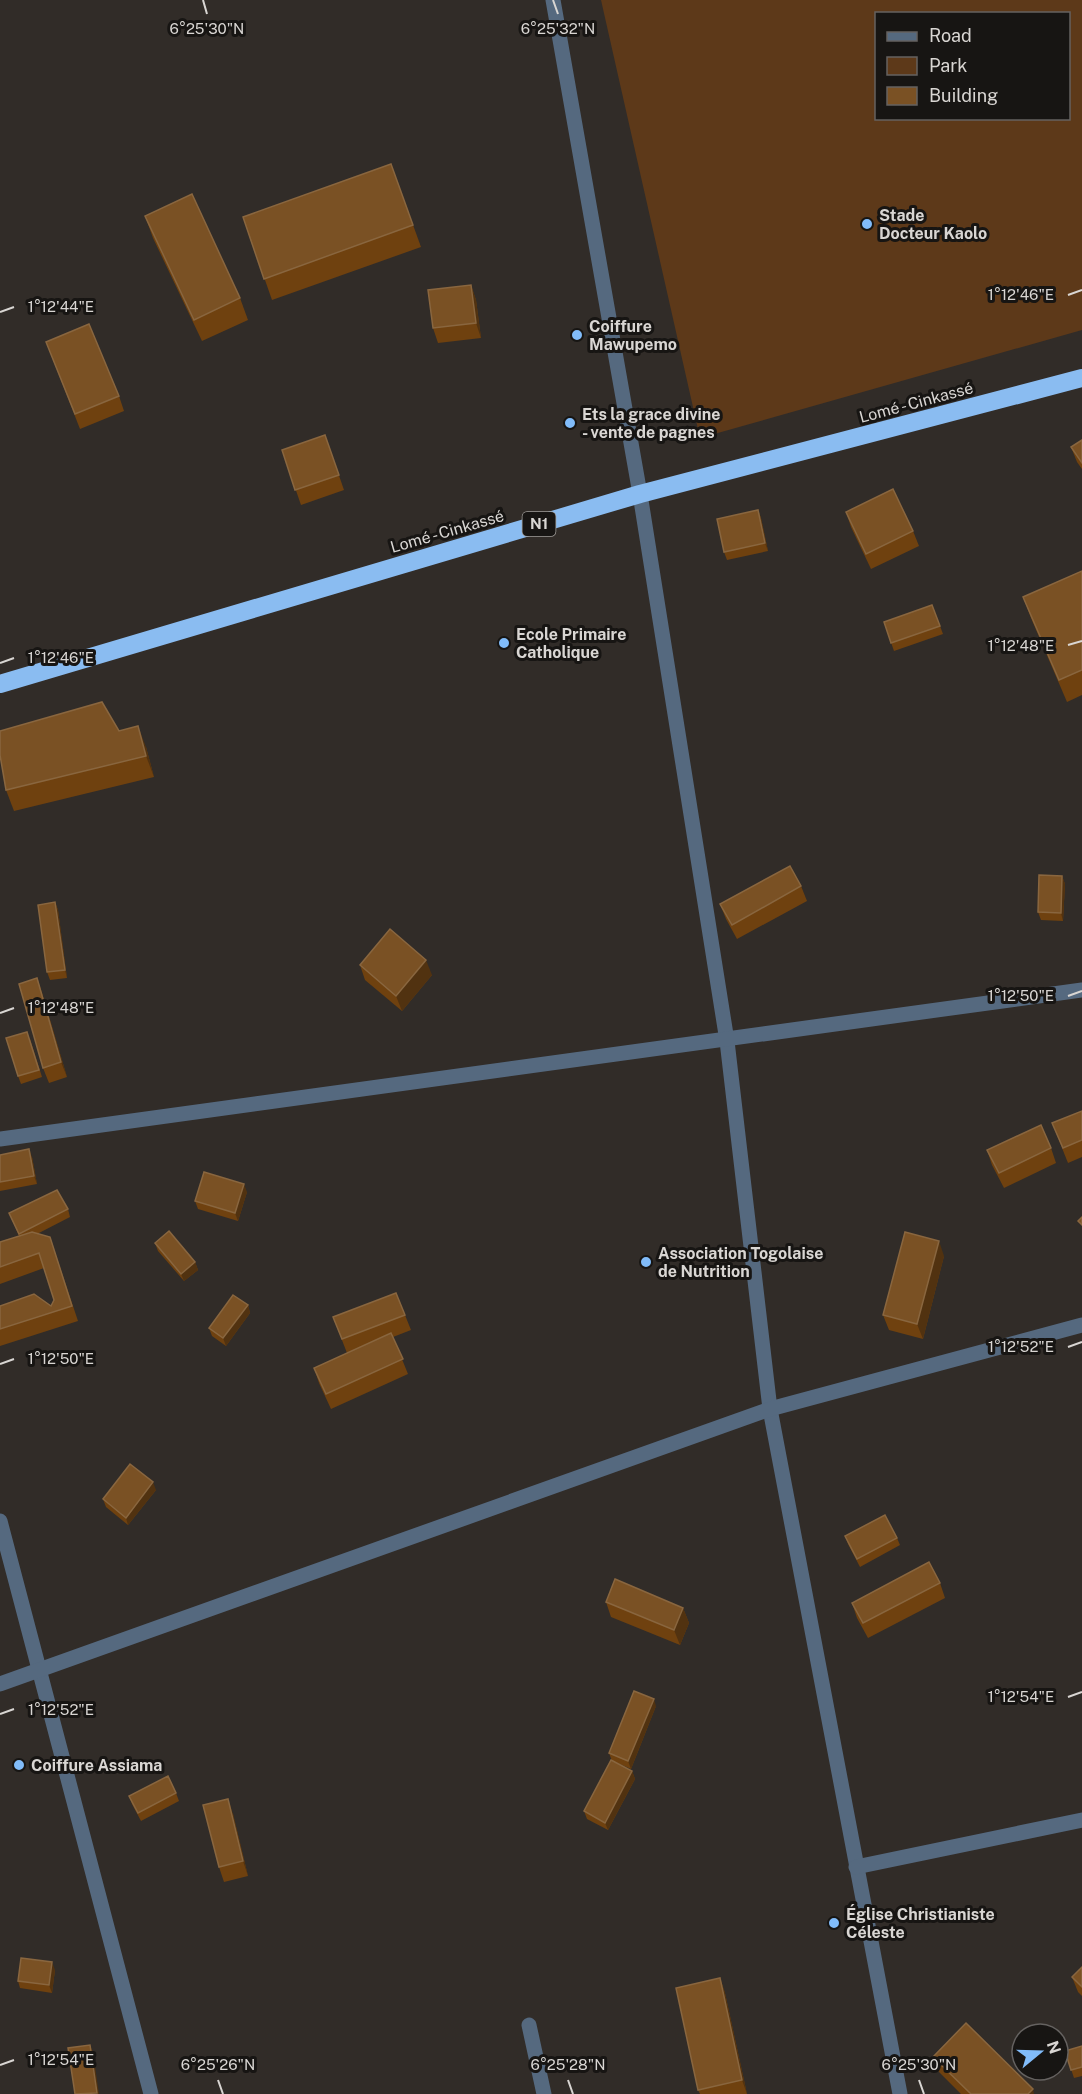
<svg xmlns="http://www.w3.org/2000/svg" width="1082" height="2094" font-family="'Public Sans',sans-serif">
	<rect width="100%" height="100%" fill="#312c28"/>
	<!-- green -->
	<path fill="#5d3919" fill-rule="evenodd" d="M601 0H1082V330L700 438ZM876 14H1068V118H876Z"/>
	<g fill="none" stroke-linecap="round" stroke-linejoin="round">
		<!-- minor -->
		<g stroke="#55697f" stroke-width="15">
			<path d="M553 0 640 494 727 1041 770 1409 900 2094"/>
			<path d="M0 1139 1082 990"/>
			<path d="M0 1521 151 2094"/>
			<path d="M0 1684 770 1409 1082 1325"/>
			<path d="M856 1867 1082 1820"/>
			<path d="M529 2025 544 2094"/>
		</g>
		<!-- highway -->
		<path stroke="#8abcf1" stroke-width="18" d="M0 684 640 494 1082 378"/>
	</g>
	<!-- wall -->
	<g fill="#6f410f">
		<path d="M391 164 421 247 272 300 243 217Z"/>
		<path d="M145 216 240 298 248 320 202 341 153 238Z"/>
		<path d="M471 285 476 300 481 338 438 343 433 328Z"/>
		<path d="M46 342 119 396 124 411 80 429Z"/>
		<path d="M325 435 344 490 301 505 282 450Z"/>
		<path d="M1082 440V469L1077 462 1071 447Z"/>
		<path d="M758 510 761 518 768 551 727 560 724 552Z"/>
		<path d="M846 512 913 531 919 546 871 569 851 527Z"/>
		<path d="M1082 571V695L1067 702 1031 618 1023 597Z"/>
		<path d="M932 605 943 634 894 651 884 622Z"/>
		<path d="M146 747 154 777 14 811 6 790Z"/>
		<path d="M1062 876 1065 884 1063 921 1041 920 1038 912Z"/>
		<path d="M801 886 807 901 737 939 726 919 720 904Z"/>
		<path d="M55 902 58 910 67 978 50 980 47 972Z"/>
		<path d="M360 965 432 975 402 1011 365 980Z"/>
		<path d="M37 978 42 993 67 1077 49 1083 43 1068Z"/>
		<path d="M30 1039 42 1077 21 1084 18 1076Z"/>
		<path d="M1082 1111V1157L1068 1163 1052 1123Z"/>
		<path d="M1051 1148 1056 1163 1004 1188 992 1165 987 1150Z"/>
		<path d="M0 1155 32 1157 37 1184 0 1191Z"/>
		<path d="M247 1192 238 1221 198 1209 195 1201Z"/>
		<path d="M68 1209 70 1217 37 1234 50 1237 78 1321 0 1346V1306H51L54 1300 44 1268 0 1284V1242L19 1236 9 1213Z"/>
		<path d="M155 1243 195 1262 198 1270 184 1281 158 1251Z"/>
		<path d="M944 1256 923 1339 889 1330 883 1315Z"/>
		<path d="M248 1305 250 1313 226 1346 212 1336 209 1328Z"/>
		<path d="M405 1315 411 1330 393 1337 408 1374 331 1409 319 1383 314 1368 347 1353 333 1317Z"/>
		<path d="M156 1490 128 1525 106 1507 103 1499Z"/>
		<path d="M845 1536 897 1538 900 1545 860 1567 848 1544Z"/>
		<path d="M940 1583 945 1598 868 1638 857 1618 852 1603Z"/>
		<path d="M606 1602 683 1608 689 1623 680 1645 611 1617Z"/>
		<path d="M656 1706 631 1769 613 1761 632 1771 635 1779 608 1830 587 1819 584 1811 612 1761 609 1753Z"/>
		<path d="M176 1793 179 1801 141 1821 132 1804 129 1796Z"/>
		<path d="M233 1814 248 1876 224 1882 219 1867Z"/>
		<path d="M1082 1967V1996L1078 1992 1072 1977Z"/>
		<path d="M55 1970 52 1993 20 1988 18 1981Z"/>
		<path d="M720 1978 725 1993 747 2094H700L698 2090Z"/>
		<path d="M1082 2046V2076L1074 2078 1065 2051Z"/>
		<path d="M933 2057 1034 2094H961L939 2072Z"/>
	</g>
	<!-- shaded-wall -->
	<g fill="#513210">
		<path d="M471 285 476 300 481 338 476 323Z"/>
		<path d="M758 510 761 518 768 551 765 543Z"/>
		<path d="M138 726 146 747 154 777 146 756Z"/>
		<path d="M1062 876 1065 884 1063 921 1061 913Z"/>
		<path d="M55 902 58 910 67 978 65 970Z"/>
		<path d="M426 960 432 975 402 1011 396 996Z"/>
		<path d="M37 978 42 993 67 1077 61 1062Z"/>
		<path d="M29 1149 32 1157 37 1184 34 1176Z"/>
		<path d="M244 1184 247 1192 238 1221 235 1213Z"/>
		<path d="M939 1241 944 1256 923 1339 917 1324Z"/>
		<path d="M195 1262 198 1270 184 1281 181 1274Z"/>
		<path d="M248 1305 250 1313 226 1346 223 1338Z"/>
		<path d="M153 1482 156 1490 128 1525 126 1518Z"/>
		<path d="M683 1608 689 1623 680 1645 674 1630Z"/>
		<path d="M654 1699 656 1706 631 1769 628 1761Z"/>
		<path d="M632 1771 635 1779 608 1830 605 1823Z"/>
		<path d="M228 1799 233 1814 248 1876 243 1861Z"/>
		<path d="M52 1962 55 1970 52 1993 49 1985Z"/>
		<path d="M720 1978 725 1993 747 2094 742 2080Z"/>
		<path d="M90 2045 93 2052 99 2094H98L97 2093Z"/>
		<path d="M1033 2089 1034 2094H1028Z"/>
	</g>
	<!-- building -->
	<g fill="#7a5124" stroke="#89663f" stroke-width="1.5">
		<path d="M391 164 413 225 264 279 243 217Z"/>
		<path d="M192 194 240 298 194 320 145 216Z"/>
		<path d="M471 285 476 323 433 328 428 290Z"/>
		<path d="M89 324 119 396 75 414 46 342Z"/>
		<path d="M325 435 339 475 295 490 282 450Z"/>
		<path d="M1082 440V463L1071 447Z"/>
		<path d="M893 489 913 531 866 554 846 512Z"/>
		<path d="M758 510 765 543 724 552 717 519Z"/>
		<path d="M1082 571V670L1059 680 1023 597Z"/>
		<path d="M932 605 940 626 891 643 884 622Z"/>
		<path d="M102 702 119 731 138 726 146 756 6 790 0 755V731Z"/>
		<path d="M790 866 801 886 732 925 720 904Z"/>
		<path d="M1039 875 1062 876 1061 913 1038 912Z"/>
		<path d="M55 902 65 970 47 972 38 905Z"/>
		<path d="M390 929 426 960 396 996 360 965Z"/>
		<path d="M37 978 61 1062 43 1068 19 984Z"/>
		<path d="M27 1032 39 1070 18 1076 6 1038Z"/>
		<path d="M1082 1111V1140L1063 1148 1052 1123Z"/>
		<path d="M1041 1125 1051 1148 999 1173 987 1150Z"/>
		<path d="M29 1149 34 1176 0 1182V1155Z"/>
		<path d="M204 1172 244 1184 235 1213 195 1201Z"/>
		<path d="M57 1190 68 1209 19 1234 9 1213Z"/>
		<path d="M1082 1217V1225L1078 1221Z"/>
		<path d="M169 1231 195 1262 181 1274 155 1243Z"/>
		<path d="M32 1232 50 1237 72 1306 0 1329V1306L34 1294 51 1306 54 1300 39 1253 0 1267V1242Z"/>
		<path d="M905 1232 939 1241 917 1324 883 1315Z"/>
		<path d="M396 1293 405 1315 342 1339 333 1317Z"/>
		<path d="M233 1295 248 1305 223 1338 209 1328Z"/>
		<path d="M391 1333 403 1359 326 1394 314 1368Z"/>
		<path d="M130 1464 153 1482 126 1518 103 1499Z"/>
		<path d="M885 1515 897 1538 857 1559 845 1536Z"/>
		<path d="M929 1562 940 1583 863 1623 852 1603Z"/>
		<path d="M615 1579 683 1608 674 1630 606 1602Z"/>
		<path d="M634 1691 654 1699 628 1761 609 1753Z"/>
		<path d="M611 1760 632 1771 605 1823 584 1811Z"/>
		<path d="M168 1776 176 1793 138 1813 129 1796Z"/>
		<path d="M228 1799 243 1861 219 1867 203 1805Z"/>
		<path d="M21 1958 52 1962 49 1985 18 1981Z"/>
		<path d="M1082 1967V1987L1072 1977Z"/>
		<path d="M720 1978 742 2080 698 2090 676 1988Z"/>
		<path d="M966 2023 1033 2089 1028 2094H971L933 2057Z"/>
		<path d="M90 2045 97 2093 75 2094 68 2048Z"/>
		<path d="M1082 2046V2067L1071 2070 1065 2051Z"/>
	</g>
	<!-- ticks -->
	<path fill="none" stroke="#d9d6d3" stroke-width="2" d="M203 0 207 14M553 0 558 14M1068 295 1082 290M0 312 14 307M1068 645 1082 641M0 663 14 658M1068 996 1082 991M0 1013 14 1008M1068 1347 1082 1342M0 1364 14 1359M1068 1697 1082 1692M0 1714 14 1709M0 2065 14 2060M218 2080 223 2094M568 2080 573 2094M919 2080 924 2094"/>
	<!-- markers -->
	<g fill="#81bcfa" stroke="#171513" stroke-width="2">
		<circle cx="867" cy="224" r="6"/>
		<circle cx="577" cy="335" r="6"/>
		<circle cx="570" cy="423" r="6"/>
		<circle cx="504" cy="643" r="6"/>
		<circle cx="646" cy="1262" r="6"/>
		<circle cx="19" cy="1765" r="6"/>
		<circle cx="834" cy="1923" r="6"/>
	</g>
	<g text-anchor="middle" stroke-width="6" stroke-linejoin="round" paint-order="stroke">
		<!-- shield labels -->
		<rect fill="#171513" stroke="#9f9c99" stroke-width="1.5" x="522.5" y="512" width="33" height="24" rx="4.5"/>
		<g font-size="15" font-weight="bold" fill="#d9d6d3">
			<text x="539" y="529">N1</text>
		</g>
		<!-- poi labels -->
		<g font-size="16" font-weight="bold" fill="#d9d6d3" stroke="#171513" text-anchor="start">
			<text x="879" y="221">Stade<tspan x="879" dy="18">Docteur Kaolo</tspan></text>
			<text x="589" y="332">Coiffure<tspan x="589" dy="18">Mawupemo</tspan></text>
			<text x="582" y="420">Ets la grace divine<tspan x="582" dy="18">- vente de pagnes</tspan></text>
			<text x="516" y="640">Ecole Primaire<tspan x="516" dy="18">Catholique</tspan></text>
			<text x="658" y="1259">Association Togolaise<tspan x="658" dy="18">de Nutrition</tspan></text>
			<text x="31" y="1771">Coiffure Assiama</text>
			<text x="846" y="1920">Église Christianiste<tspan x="846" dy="18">Céleste</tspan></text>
		</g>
		<!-- street labels -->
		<g font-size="16" fill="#d9d6d3" stroke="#171513">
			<text transform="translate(916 402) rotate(-15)" y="6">Lomé - Cinkassé</text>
			<text transform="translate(447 531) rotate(-16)" y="6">Lomé - Cinkassé</text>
		</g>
	</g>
	<g font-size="15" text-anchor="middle" fill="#d9d6d3" stroke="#171513" stroke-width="6" stroke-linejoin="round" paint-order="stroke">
		<text x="207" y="34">6°25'30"N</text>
		<text x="558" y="34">6°25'32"N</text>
		<text x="1021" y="300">1°12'46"E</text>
		<text x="61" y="312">1°12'44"E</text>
		<text x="1021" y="651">1°12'48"E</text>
		<text x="61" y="663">1°12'46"E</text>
		<text x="1021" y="1001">1°12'50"E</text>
		<text x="61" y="1013">1°12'48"E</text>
		<text x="1021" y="1352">1°12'52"E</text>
		<text x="61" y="1364">1°12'50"E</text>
		<text x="1021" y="1702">1°12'54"E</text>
		<text x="61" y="1715">1°12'52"E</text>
		<text x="61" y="2065">1°12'54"E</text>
		<text x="218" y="2070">6°25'26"N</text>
		<text x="568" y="2070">6°25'28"N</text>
		<text x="919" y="2070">6°25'30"N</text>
	</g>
	<!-- legend -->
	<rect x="875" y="12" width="195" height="108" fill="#171513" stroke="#656260" stroke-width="1.5"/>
	<rect x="887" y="32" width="30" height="9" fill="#55697f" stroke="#656260" stroke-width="1.5"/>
	<text x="929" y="42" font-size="18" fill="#d9d6d3">Road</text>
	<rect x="887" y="57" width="30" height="18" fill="#5d3919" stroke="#656260" stroke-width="1.5"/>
	<text x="929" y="72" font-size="18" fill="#d9d6d3">Park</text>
	<rect x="887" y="87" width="30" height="18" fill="#7a5124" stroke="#656260" stroke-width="1.5"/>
	<text x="929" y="102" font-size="18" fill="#d9d6d3">Building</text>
	<!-- north arrow -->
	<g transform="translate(1040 2052) rotate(71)"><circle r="28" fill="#171513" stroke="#656260" stroke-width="1.5"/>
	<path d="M0-4.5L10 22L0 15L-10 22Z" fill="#81bcfa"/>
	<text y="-9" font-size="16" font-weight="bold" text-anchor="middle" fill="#d9d6d3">N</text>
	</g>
</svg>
